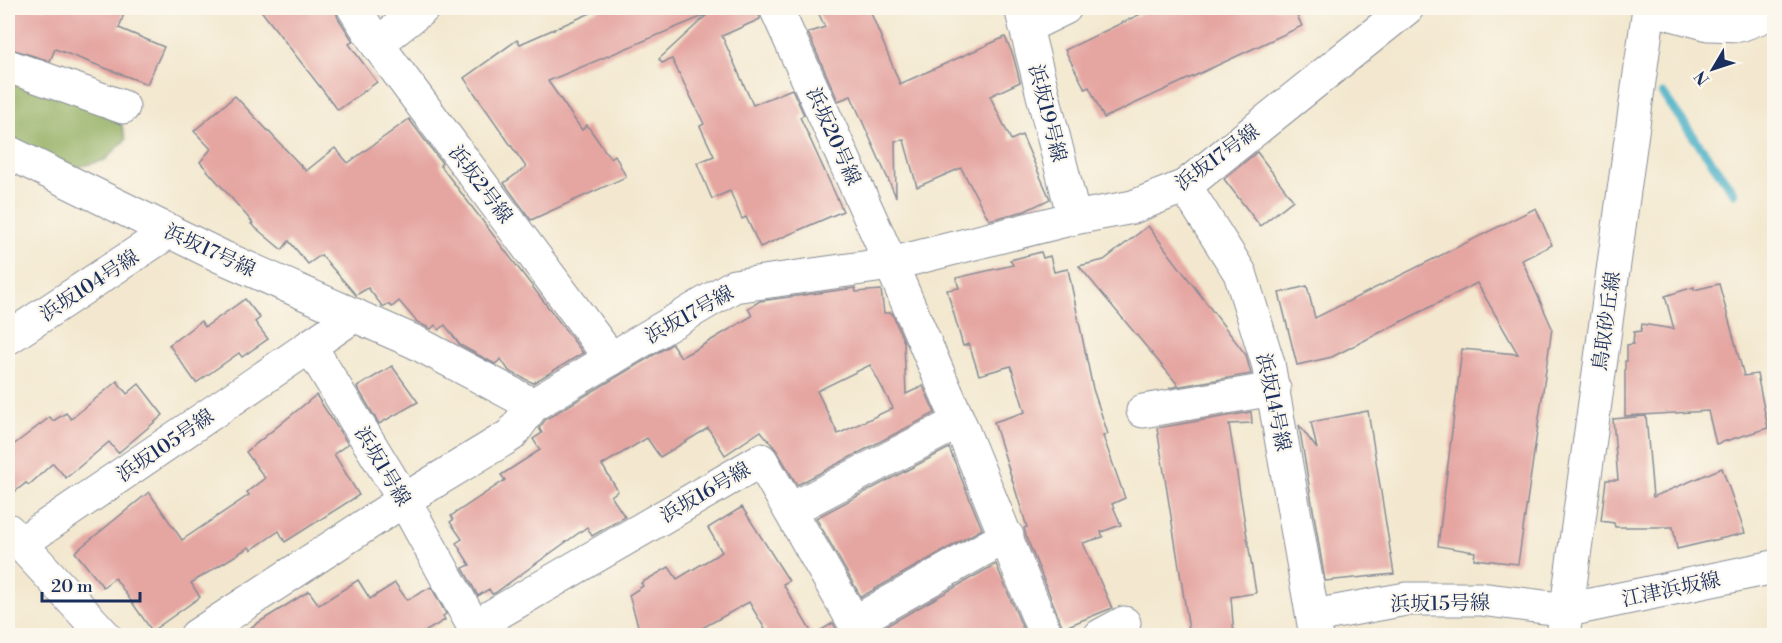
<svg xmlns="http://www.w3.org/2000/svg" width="1782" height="643" font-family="'Libre Bodoni','Noto Serif JP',serif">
	<rect width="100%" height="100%" fill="#fbf7ec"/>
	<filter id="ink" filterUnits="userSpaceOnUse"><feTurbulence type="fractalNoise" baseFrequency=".0167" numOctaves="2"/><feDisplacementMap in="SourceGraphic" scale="12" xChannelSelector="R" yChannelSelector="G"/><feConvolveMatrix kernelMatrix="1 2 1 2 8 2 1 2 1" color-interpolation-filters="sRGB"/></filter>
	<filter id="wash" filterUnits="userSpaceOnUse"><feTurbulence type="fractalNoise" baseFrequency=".008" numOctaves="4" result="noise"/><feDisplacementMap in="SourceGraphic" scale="24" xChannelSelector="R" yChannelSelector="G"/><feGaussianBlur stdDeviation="1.35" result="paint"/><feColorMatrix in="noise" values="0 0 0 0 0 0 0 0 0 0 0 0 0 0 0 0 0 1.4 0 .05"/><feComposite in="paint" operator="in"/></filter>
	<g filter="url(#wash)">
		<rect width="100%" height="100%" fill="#f3e8cf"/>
		<!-- forest -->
		<path fill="#91ae61" stroke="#566e60" stroke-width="1.5" d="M8 75 99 109 121 123 126 139 105 160 71 169 8 142Z"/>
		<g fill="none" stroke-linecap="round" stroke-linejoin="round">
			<!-- stream -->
			<path stroke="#48b0c7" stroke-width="9" d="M1663 94 1734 193"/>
		</g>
		<g id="blocks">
			<!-- building -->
			<g fill="#e5a5a1" fill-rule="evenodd">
				<path d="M8 8H126L119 28 164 47 147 84 55 49 50 61 8 48Z"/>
				<path d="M259 8H335L338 18 353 41 349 44 377 82 338 110Z"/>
				<path d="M602 8H758L760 19 722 36 753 105 792 89 804 115 800 117 843 211 760 247 746 217 742 219 730 191 712 199 697 163 714 156 700 126 704 124 672 59 662 63 659 59 708 14 548 81 582 130 587 125 610 158 615 155 626 177 531 220 504 183 526 167 464 78 517 40 520 44Z"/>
				<path d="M816 8H869L900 84 1005 37 1013 55 1020 82 990 96 1011 140 1022 135 1050 199 1025 211 989 220 961 168 917 187 904 140 895 141 896 197 851 96 838 101 808 33 825 27Z"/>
				<path d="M1153 8H1293L1302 26 1104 118 1089 87 1085 89 1065 50Z"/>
				<path d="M235 96 306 171 335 148 348 163 409 119 442 163 440 165 583 353 533 383 509 371 501 359 495 364 460 345 445 325 439 330 435 325 431 329 417 322 399 301 392 307 388 304 383 307 368 288 356 295 321 255 308 264 289 241 282 250 251 224 253 223 200 162 211 149 194 131Z"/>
				<path d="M1257 152 1293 200 1260 226 1224 179Z"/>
				<path d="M1536 208 1552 245 1522 260 1552 328 1518 564 1474 559 1475 552 1438 546 1462 349 1518 354 1477 283 1332 357 1297 365 1279 293 1307 286 1315 318Z"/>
				<path d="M1148 226 1246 355 1251 374 1169 388 1179 386 1079 266 1104 260Z"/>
				<path d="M1041 252 1043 258 1050 256 1054 272 1068 269 1093 389 1108 434 1103 436 1125 498 1112 504 1121 525 1101 532 1103 537 1083 543 1112 608 1063 628 1026 536 1024 528 1027 527 994 422 1025 412 1011 366 979 375 969 344 963 346 947 290 959 288 956 278 1013 265 1010 260Z"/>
				<path d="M1719 284 1744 376 1757 374 1768 428 1716 444 1708 411 1625 416V361H1627V345L1633 344 1634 332 1641 331 1642 324 1674 329 1665 296 1694 287V290Z"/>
				<path d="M855 288 856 292 881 290 884 313H892L904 342 906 394 923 386 935 413 797 485 777 451 761 431 725 455 708 428 660 457 647 438 602 465 618 491 611 496 625 517 592 536 587 527 495 593 492 594 489 589 478 596 463 568 470 565 456 543 462 539 450 522 453 520 451 516 505 480 501 475 540 450 533 439 542 433 539 428 546 419 672 344 681 357 698 348 752 316 748 308 760 301ZM870 365 893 408 838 434 817 391Z"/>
				<path d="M245 299 260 318 255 322 268 339 242 357 239 353 196 383 169 345 201 321 205 327Z"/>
				<path d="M392 366 418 402 379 424 357 387Z"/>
				<path d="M117 381 127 394 139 384 163 415 118 453 109 442 66 478 53 463 29 485 26 483 8 497V449L50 417 53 421 66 413 71 419Z"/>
				<path d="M316 395 348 444 334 454 359 495 285 542 279 531 251 550 249 547 191 583 200 597 152 631 115 578 103 587 75 552 149 492 182 540 249 495 247 492 265 478 246 452Z"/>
				<path d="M1368 411 1394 574 1325 581 1299 425 1317 449 1311 422Z"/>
				<path d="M1251 412 1252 423 1229 424 1256 593 1231 597 1234 636H1190L1157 428Z"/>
				<path d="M1646 416 1653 497 1722 468 1745 533 1677 549 1673 527H1615L1614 523 1601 521 1606 480H1618L1613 419Z"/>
				<path d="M949 448 982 529 861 597 816 518Z"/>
				<path d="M742 507 789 581 783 584 813 635 833 623 840 636H769L749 602 688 636H641L629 595 643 586 641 583 669 567 677 579 722 552 708 528Z"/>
				<path d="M996 564 1026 636H881L879 630Z"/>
				<path d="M358 580 370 599 395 583 407 600 431 587 446 614 443 616 445 620 418 636H237L309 591 319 605Z"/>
			</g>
		</g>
	</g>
	<g filter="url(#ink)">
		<use href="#blocks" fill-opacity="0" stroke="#878c96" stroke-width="1.5"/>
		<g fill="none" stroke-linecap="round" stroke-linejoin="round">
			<defs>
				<g id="street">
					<path d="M354 8 377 44 611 359"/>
					<path d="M776 8 891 264 962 429"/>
					<path d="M1021 8 1074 218"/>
					<path d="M1650 8 1709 24 1740 25 1774 12"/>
					<path d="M1026 27 1065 8"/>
					<path d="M377 44 423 8"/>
					<path d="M8 66 123 107"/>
					<path d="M8 152 222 257 415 342 533 405 734 286 891 264 1074 218 1133 207 1185 186 1407 8"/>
					<path d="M1185 186 1240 273 1268 363 1316 636"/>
					<path d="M355 315 310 346 404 500 479 636"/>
					<path d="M8 338 170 231"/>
					<path d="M1143 411 1274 389"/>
					<path d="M790 510 947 428 962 429 1046 636"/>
					<path d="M8 530 105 636"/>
					<path d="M20 544 310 346"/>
					<path d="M1314 616 1406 599H1480L1568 610"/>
					<path d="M855 622 1007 536"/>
					<path d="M475 626 761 460 862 636"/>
					<path d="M196 636 404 500 511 435 533 405"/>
					<path d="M1100 636 1124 623"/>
				</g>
				<g id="secondary">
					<path d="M1568 610 1774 567"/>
					<path d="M1563 636 1649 8"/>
				</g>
			</defs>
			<!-- street casing -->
			<use href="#street" stroke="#878c96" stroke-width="35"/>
			<!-- secondary casing -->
			<use href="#secondary" stroke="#878c96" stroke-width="35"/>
			<!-- street -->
			<use href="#street" stroke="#fff" stroke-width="33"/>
			<!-- secondary -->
			<use href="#secondary" stroke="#fff" stroke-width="33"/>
		</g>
	</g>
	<g text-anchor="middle" stroke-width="4.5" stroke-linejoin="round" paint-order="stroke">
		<!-- street labels -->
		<g font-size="20" fill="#1b2f5e" stroke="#fbf7ec">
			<text transform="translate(1048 113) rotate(76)" y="7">浜坂19号線</text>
			<text transform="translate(834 136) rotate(66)" y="7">浜坂20号線</text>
			<text transform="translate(1217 157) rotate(-36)" y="7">浜坂17号線</text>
			<text transform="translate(481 184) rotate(53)" y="7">浜坂2号線</text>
			<text transform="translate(210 250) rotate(25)" y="7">浜坂17号線</text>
			<text transform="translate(89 285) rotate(-33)" y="7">浜坂104号線</text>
			<text transform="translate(689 314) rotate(-29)" y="7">浜坂17号線</text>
			<text transform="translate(1606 321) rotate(-82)" y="7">鳥取砂丘線</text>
			<text transform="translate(1274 402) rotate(78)" y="7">浜坂14号線</text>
			<text transform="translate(165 445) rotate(-34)" y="7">浜坂105号線</text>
			<text transform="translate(383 466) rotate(59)" y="7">浜坂1号線</text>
			<text transform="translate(705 492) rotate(-30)" y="7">浜坂16号線</text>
			<text transform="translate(1671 589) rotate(-12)" y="7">江津浜坂線</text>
			<text transform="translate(1440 603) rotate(-1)" y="7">浜坂15号線</text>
		</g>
	</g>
	<!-- margin -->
	<rect width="1782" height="643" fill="none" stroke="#fbf7ec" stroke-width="30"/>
	<!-- north arrow -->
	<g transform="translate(1713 69) rotate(231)" stroke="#fbf7ec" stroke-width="4.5" paint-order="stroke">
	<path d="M0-4.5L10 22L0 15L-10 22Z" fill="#1b2f5e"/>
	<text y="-9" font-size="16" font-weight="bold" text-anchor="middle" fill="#1b2f5e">N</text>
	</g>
	<!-- scale -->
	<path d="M42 592v9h98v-9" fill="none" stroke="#1b2f5e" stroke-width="3"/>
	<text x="51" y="592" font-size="18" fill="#1b2f5e" stroke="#fbf7ec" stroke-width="4.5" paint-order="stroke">20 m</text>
</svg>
